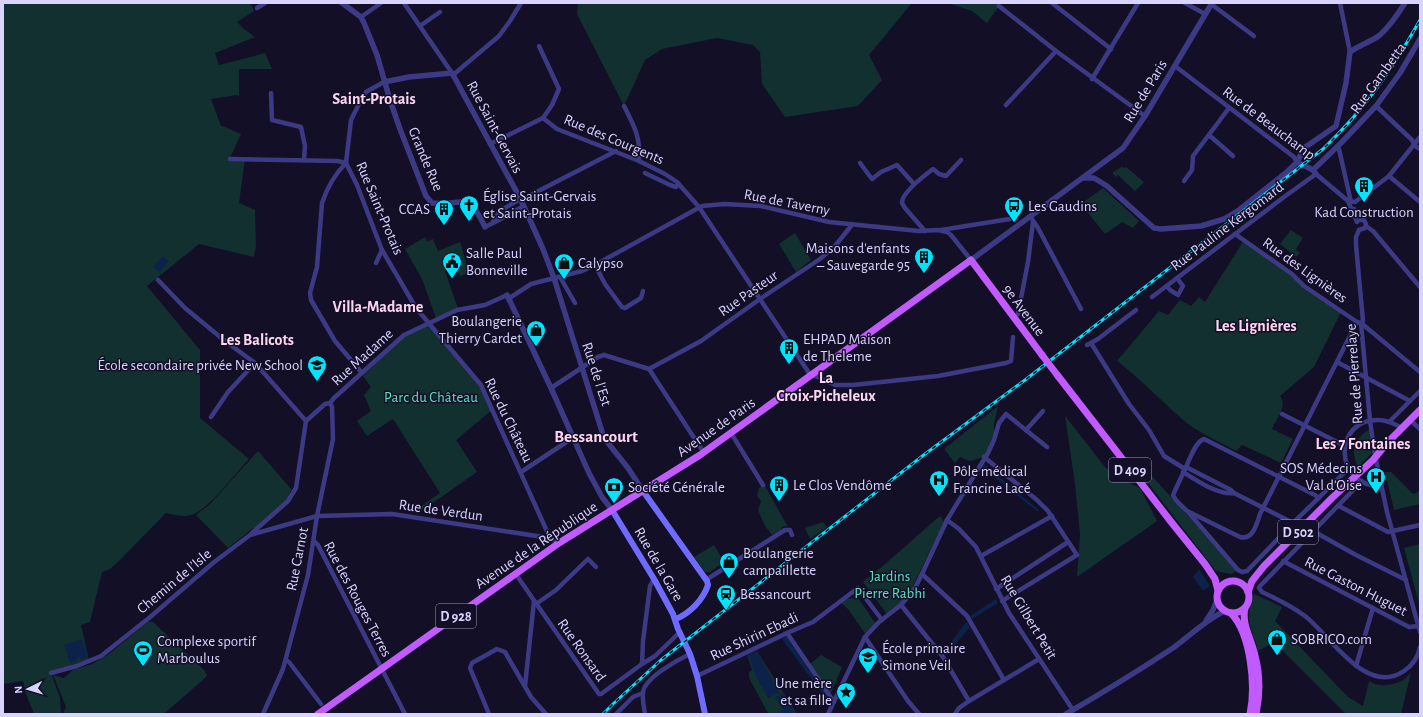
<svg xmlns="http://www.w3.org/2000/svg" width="1423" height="717" font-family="'Alegreya Sans',sans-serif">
	<rect width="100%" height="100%" fill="#130f26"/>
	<!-- green -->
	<g fill="#12302f">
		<path d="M3 3H250L254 11 237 22 243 28 255 37 215 53 219 65 239 60 265 53 272 69H239V96L236 95 211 99 221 126 225 127 241 134 230 158 245 159 239 203 255 210 256 246 254 257 199 244 147 286 200 350V418L249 459C236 473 210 507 194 514 185 518 175 515 166 513L120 560 110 569 102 572 90 622 81 625 89 661 51 673 60 698 61 714H34L26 694 23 681 3 684Z"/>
		<path d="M578 3H912L869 55 882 80 858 106 785 117 762 84 760 52 753 45 717 38 662 49 645 60 624 106 577 14Z"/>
		<path d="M948 3H996L999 6 987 23 972 11Z"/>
		<path d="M1122 167 1125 168 1126 167 1144 182 1135 191 1118 175 1116 177 1113 174V172Z"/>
		<path d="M1103 188 1139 221 1133 228 1122 222 1105 234 1081 204Z"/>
		<path d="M1291 230 1303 238 1296 249 1300 253 1296 257 1280 244Z"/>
		<path d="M795 233 811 260 796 272 779 244Z"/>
		<path d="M425 237 427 242 433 239 438 251 460 242C464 252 465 263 469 273L460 276 455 268 445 271 458 309 436 318 422 279 405 249Z"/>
		<path d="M1244 240 1341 312 1314 367 1280 396C1288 406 1276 419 1272 429L1293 439 1281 463 1242 445 1236 451C1222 443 1201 434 1188 424 1164 404 1142 380 1117 361L1159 311 1168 315 1180 300 1191 306 1199 297 1205 302Z"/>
		<path d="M429 322 481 385 492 410 456 440 477 472 417 514 414 511 440 493 393 419 367 436 357 421 371 411 364 395 371 387 363 376 404 335Z"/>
		<path d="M998 406 994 424V440L984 457 970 461 960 457 955 463 944 449Z"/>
		<path d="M1065 416 1105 467 1122 479 1140 488 1157 521 1077 577 1080 534 1075 484Z"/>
		<path d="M1369 430 1372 453 1358 467C1350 452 1354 438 1369 430Z"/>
		<path d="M258 451 292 490 290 492V494L288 500 256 528H253L228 548 196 515 209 505Z"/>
		<path d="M1140 463 1233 565 1238 570 1231 574 1216 571 1145 479Z"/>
		<path d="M1385 472H1391L1413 494 1416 493 1420 490V504L1394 510Z"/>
		<path d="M764 484 788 527 784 526 781 528V530L772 535 765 526 758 510 761 501 757 496 759 488Z"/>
		<path d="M940 516 944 522 912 588 900 604 887 614 863 582C890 561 914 538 940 516Z"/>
		<path d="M823 522 827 527 810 539 805 528Z"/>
		<path d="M1420 544V607L1404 548Z"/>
		<path d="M714 545 724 562 710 572H705L694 557Z"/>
		<path d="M1254 594 1282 607 1275 621 1348 697 1363 706 1369 681C1377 687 1392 686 1401 681 1405 680 1408 675 1411 672L1401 714H1346L1274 642 1258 651C1256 640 1250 630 1249 619 1248 611 1253 602 1254 594Z"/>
		<path d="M858 598 876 624 866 635 848 609 840 602 842 599Z"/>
		<path d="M148 622H153L204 670 207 675 205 678 166 712 162 714H63L66 707 53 675 64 678 73 670 92 664 109 654Z"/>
		<path d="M757 651 797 714H767L768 713 749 678V672L752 670 747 655Z"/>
		<path d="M821 655 842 667 831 693 810 664Z"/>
	</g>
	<!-- water -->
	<g fill="#0c2248">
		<path d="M163 256 169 261 159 272 153 267Z"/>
		<path d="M983 463 1039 510 1038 512 981 467Z"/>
		<path d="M1199 569 1210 586 1203 591 1193 577Z"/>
		<path d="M996 599 998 603 972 619 970 616Z"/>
		<path d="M966 622 970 627 945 656 943 653Z"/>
		<path d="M786 636 828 697 826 699 782 639Z"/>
		<path d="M82 639 88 657 81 660 80 657 77 658V661L70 663 64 645Z"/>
		<path d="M757 651 779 693 768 698 756 676 748 655Z"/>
		<path d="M784 693 795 714H775L783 710 775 697Z"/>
	</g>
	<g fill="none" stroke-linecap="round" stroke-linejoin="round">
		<!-- minor -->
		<g stroke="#3d3a85" stroke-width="4.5">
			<path d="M404 3 452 73"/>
			<path d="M1052 3 1111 49"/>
			<path d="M1185 3 1205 14"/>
			<path d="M1340 3 1350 52"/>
			<path d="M1211 4 1254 36"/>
			<path d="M999 6 1056 51 1145 116"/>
			<path d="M257 8 265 3"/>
			<path d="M361 17 381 3"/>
			<path d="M420 26 440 12"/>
			<path d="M539 46 559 89 552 105 543 118"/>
			<path d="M1175 66 1294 157 1297 162"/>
			<path d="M453 75 499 36 510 21 521 3"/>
			<path d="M1092 79 1138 3"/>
			<path d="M384 82 366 92 358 106 351 120 346 163 357 185 382 250 416 308 481 385 550 538"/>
			<path d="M271 93 272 120 301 127 305 146 304 160"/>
			<path d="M1006 105 1056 51"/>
			<path d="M624 106C634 126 641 137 639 161"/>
			<path d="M1376 106 1412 140 1415 146 1420 149"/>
			<path d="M1209 135 1233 156"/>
			<path d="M490 144 543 118 557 129 639 161 665 174 677 182 699 207 809 373 835 385H853L938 376 1006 363 1011 361 1013 337"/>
			<path d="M1337 147 1339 149 1351 202"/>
			<path d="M230 159 337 161 346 163"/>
			<path d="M346 163C335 174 327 188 322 203L317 267 310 293 311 300 335 341 362 373"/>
			<path d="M860 163 872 179 881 172 897 165 914 184"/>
			<path d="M645 173 670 185 676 187 679 184"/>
			<path d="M1389 176 1420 202"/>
			<path d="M1184 181 1192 170 1193 156 1229 108"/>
			<path d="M521 200 616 151"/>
			<path d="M1348 201 1355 202 1389 176 1420 137"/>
			<path d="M1354 209 1360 219"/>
			<path d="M1030 216 1038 228 1081 309"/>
			<path d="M1359 220H1364L1366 224 1365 228 1359 230"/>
			<path d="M493 222 500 211 520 199"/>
			<path d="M1366 226 1373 231 1420 287"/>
			<path d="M485 227 497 221 522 207V204"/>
			<path d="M941 230 1016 218"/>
			<path d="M1359 230 1356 237V245L1363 321 1361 323 1370 421 1375 455 1387 512 1420 632"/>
			<path d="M925 231 905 208C904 206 902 204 902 202 903 192 925 175 933 169L939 174 946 176 961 160"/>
			<path d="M1235 234 1292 274 1304 286 1357 322 1361 323 1420 372"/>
			<path d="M376 263 382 250"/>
			<path d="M595 265 605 284 622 307 625 308 641 298 643 291"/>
			<path d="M560 277 575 303"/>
			<path d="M158 280 185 308 225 341 255 363 306 421"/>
			<path d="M1167 286 1170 290 1178 295 1183 286 1177 278"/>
			<path d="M1152 297 1284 197 1316 174 1348 201 1357 222"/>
			<path d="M508 299 531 284 582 271 595 265 702 206 724 204 761 206 829 222 919 231 938 230 947 232 951 235 971 260"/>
			<path d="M1018 314 1028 262 1033 222"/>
			<path d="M1091 343 1129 404 1149 430 1164 456 1185 469"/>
			<path d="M1087 345 1098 339 1136 310"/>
			<path d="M1337 362 1410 401"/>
			<path d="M649 369 701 341 760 299 820 259 835 246 851 226 852 224"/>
			<path d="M551 388 598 357 604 355 649 369 704 453"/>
			<path d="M1282 414 1345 446"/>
			<path d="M211 417 228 392 255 363"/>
			<path d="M1410 420 1420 429"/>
			<path d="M306 421 325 404 330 403 334 398 404 335 457 310 485 305 507 295"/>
			<path d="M1389 422 1420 391"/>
			<path d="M1026 430 1043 411"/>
			<path d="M731 433 763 485"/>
			<path d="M984 457 1037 500 1048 511 1077 555 1002 601"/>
			<path d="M1186 467C1190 459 1195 442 1204 439L1315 495 1319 498"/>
			<path d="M1185 469 1173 495C1175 501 1182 506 1187 511L1240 537C1253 541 1257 523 1260 514L1357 322"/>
			<path d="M521 472 574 437"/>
			<path d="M1183 472C1196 480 1219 496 1234 493L1231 490 1186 467 1185 469"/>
			<path d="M1362 481 1260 586 1259 588 1262 592C1277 599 1291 606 1305 616 1330 635 1366 697 1404 671 1413 665 1418 658 1420 647"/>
			<path d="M1381 486C1333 487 1333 418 1379 420 1387 420 1395 424 1402 428"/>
			<path d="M1234 493 1293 523"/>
			<path d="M1339 506 1388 532 1420 525"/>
			<path d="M1189 513 1238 570 1242 572 1247 571 1293 523 1348 469"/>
			<path d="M947 520 959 529 976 547 1009 613 1073 710"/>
			<path d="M1313 531 1356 555 1406 580"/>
			<path d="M252 533 288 501 296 488 306 421"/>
			<path d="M314 541 318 545 405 714"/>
			<path d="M981 556 1052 516"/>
			<path d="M1283 561 1409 627 1419 626"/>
			<path d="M515 573 599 694H601L642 664 655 656 680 632"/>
			<path d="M922 574 967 616 1004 680"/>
			<path d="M705 578H709L785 530H790L792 535"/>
			<path d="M996 589 1068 542"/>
			<path d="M536 604 556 590 588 559 596 567"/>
			<path d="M901 605 943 657 969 701"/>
			<path d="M787 633 834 702"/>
			<path d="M865 637 908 701 919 714"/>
			<path d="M286 660 289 662 321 704"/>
			<path d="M642 664 643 641 650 586 654 579"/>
			<path d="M1356 666 1373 608"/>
			<path d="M51 673 77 666 101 656 149 618 213 563 250 535 317 516 392 514 550 538 559 543"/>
			<path d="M697 676 787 633 813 622 858 588 882 620"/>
			<path d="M525 686 534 601"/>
			<path d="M263 714 283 669 308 575 317 516 333 439 332 407 330 403"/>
			<path d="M489 714 470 668 472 663 497 649 505 652 531 697 546 714"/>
			<path d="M616 714 633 697 643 693"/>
			<path d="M645 714C644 707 642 699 643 692 645 678 677 660 690 654"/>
			<path d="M828 714 865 637 879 622 901 605 915 588 922 574 947 520 988 453 994 440 999 423 1006 414 1047 447"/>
			<path d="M955 714 959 708 969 701 1039 659"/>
		</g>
		<!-- tertiary -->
		<g stroke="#3d3a85" stroke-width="5.5">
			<path d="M342 3 361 17 364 23 377 55 390 100 400 129 426 196 432 203C465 207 466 188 485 227"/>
			<path d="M384 82 409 77 452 73 521 200 543 249 554 278 604 438 628 468 643 491"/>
			<path d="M1297 162 1313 170 1316 174"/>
			<path d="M1313 170 1341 143 1376 106 1400 73 1420 39"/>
			<path d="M1083 178H1094L1107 186 1154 228 1161 229 1201 226 1224 219 1239 210 1287 172 1297 162 1304 148 1336 126 1346 83 1350 52C1359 45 1371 42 1380 35 1390 26 1398 14 1405 3"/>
			<path d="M971 260 1123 148 1145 116 1212 3"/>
			<path d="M507 295 551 388 589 473 602 497 612 510"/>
			<path d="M1206 621 1213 610 1217 600"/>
			<path d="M1066 714C1102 693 1138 671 1173 648 1190 636 1205 620 1225 611"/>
		</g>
		<!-- secondary -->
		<g stroke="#6f6bff" stroke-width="6">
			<path d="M643 491 707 581 708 585C703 600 690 613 676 619"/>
			<path d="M612 510 654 579 673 614 678 629 690 654 697 676 705 714"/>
		</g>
		<!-- primary -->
		<g stroke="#c25bff" stroke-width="7">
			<path d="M1058 376 1172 523 1205 564 1215 579 1218 591"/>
			<circle cx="1233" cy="597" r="16"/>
			<path d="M1248 592 1252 581 1264 566 1332 498 1373 460 1388 442 1420 410"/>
			<path d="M1245 608C1241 624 1252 640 1255 656 1260 675 1260 695 1256 714"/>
			<path d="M1231 613C1251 634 1256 686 1250 714"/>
			<path d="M318 714 559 543 700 455 971 260 1042 355"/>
		</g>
		<defs>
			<path id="rail" d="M603 714 613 704 661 660 925 454 1025 380 1323 149C1366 108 1391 71 1420 20"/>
		</defs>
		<!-- rail casing -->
		<use href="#rail" stroke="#00e5ff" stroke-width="3"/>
		<!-- rail -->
		<use href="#rail" stroke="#130f26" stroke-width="1.5" stroke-dasharray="4.5" stroke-linecap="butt"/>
		<!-- primary-bridge -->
		<path stroke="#c25bff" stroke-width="7" d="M1042 355 1058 376"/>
	</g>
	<!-- icons -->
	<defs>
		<symbol id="building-pin" viewBox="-11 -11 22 30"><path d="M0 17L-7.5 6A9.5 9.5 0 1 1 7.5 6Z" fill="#00e5ff" stroke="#130f26"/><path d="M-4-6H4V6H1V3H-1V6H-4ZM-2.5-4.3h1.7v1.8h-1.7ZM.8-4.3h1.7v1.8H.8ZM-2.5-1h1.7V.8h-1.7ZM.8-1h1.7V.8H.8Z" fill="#111"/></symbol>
		<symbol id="church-pin" viewBox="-11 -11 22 30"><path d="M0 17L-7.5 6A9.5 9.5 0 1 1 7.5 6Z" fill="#00e5ff" stroke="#130f26"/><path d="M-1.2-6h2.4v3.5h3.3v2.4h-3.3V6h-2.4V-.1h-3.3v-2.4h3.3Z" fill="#111"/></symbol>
		<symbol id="bus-pin" viewBox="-11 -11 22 30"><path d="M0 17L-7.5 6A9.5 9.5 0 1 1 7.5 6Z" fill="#00e5ff" stroke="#130f26"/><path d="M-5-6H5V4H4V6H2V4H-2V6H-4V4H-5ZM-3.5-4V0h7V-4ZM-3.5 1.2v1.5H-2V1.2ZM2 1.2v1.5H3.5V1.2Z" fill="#111"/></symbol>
		<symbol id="civic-pin" viewBox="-11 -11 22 30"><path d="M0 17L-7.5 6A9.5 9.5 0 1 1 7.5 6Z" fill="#00e5ff" stroke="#130f26"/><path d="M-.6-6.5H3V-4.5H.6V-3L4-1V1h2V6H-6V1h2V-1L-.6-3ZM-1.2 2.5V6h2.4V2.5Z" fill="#111"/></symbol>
		<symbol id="shop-pin" viewBox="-11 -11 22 30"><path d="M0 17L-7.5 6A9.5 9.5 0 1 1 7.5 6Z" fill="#00e5ff" stroke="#130f26"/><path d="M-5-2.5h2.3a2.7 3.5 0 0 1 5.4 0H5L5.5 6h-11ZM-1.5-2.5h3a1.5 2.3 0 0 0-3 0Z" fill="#111"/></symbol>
		<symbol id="school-pin" viewBox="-11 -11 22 30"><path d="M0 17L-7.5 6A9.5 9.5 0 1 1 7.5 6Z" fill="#00e5ff" stroke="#130f26"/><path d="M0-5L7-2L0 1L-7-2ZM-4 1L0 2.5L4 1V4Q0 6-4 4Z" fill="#111"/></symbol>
		<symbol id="hospital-pin" viewBox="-11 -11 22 30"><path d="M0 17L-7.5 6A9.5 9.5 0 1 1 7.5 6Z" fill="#00e5ff" stroke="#130f26"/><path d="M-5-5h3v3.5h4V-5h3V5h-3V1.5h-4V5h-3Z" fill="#111"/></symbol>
		<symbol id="bank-pin" viewBox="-11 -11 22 30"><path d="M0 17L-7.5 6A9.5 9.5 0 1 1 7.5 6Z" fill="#00e5ff" stroke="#130f26"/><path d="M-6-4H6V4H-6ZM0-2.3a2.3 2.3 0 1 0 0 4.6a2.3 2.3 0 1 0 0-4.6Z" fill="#111"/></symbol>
		<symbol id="station-pin" viewBox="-11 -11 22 30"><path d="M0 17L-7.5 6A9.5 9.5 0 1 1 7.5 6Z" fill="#00e5ff" stroke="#130f26"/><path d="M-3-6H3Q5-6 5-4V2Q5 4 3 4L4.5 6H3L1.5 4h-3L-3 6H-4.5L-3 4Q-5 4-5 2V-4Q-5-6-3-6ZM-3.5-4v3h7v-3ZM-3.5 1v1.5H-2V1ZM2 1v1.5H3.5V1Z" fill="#111"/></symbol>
		<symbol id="stadium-pin" viewBox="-11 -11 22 30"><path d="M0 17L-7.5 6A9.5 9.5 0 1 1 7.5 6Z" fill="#00e5ff" stroke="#130f26"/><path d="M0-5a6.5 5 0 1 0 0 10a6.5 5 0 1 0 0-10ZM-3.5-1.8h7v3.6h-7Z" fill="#111"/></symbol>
		<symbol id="sight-pin" viewBox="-11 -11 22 30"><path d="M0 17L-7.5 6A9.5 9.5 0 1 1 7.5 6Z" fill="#00e5ff" stroke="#130f26"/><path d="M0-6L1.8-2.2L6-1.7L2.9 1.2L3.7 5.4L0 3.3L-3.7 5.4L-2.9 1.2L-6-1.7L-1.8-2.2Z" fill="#111"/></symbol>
	</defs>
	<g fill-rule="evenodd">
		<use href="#building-pin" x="1353" y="175" width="22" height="30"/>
		<use href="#church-pin" x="458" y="194" width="22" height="30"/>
		<use href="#bus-pin" x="1003" y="195" width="22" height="30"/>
		<use href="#building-pin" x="433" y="198" width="22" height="30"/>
		<use href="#building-pin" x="913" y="246" width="22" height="30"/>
		<use href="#civic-pin" x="441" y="251" width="22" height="30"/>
		<use href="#shop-pin" x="553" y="252" width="22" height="30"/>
		<use href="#shop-pin" x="525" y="319" width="22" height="30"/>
		<use href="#building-pin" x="778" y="337" width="22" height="30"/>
		<use href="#school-pin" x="306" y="354" width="22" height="30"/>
		<use href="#hospital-pin" x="1365" y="466" width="22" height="30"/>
		<use href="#hospital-pin" x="928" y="469" width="22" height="30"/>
		<use href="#building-pin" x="768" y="474" width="22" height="30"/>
		<use href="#bank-pin" x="603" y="476" width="22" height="30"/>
		<use href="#shop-pin" x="718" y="551" width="22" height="30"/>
		<use href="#station-pin" x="715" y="583" width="22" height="30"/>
		<use href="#shop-pin" x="1266" y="628" width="22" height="30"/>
		<use href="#stadium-pin" x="132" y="639" width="22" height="30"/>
		<use href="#school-pin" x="857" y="646" width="22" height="30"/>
		<use href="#sight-pin" x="835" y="681" width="22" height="30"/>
	</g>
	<g text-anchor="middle" stroke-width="3" stroke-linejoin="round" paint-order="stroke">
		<!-- shield labels -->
		<g fill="#130f26" stroke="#9e99be" stroke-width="1">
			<rect x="1109" y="458" width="42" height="24" rx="3"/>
			<rect x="1278" y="520" width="40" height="24" rx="3"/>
			<rect x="436" y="604" width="40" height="24" rx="3"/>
		</g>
		<g font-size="14" font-weight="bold" fill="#d9d4ff">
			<text x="1130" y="475">D 409</text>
			<text x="1298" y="537">D 502</text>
			<text x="456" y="621">D 928</text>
		</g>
		<!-- street labels -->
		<g font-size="15" fill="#d9d4ff" stroke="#130f26">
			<text transform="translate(1378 78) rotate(-54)" y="5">Rue Gambetta</text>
			<text transform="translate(1145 91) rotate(-59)" y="5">Rue de Paris</text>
			<text transform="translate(1269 123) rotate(37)" y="5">Rue de Beauchamp</text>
			<text transform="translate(495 127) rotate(62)" y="5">Rue Saint-Gervais</text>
			<text transform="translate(614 139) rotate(23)" y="5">Rue des Courgents</text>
			<text transform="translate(426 159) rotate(67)" y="5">Grande Rue</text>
			<text transform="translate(787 202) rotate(11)" y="5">Rue de Taverny</text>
			<text transform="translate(380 208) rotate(67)" y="5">Rue Saint-Protais</text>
			<text transform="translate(1227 226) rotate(-37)" y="5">Rue Pauline Kergomard</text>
			<text transform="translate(1305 270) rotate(36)" y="5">Rue des Lignières</text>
			<text transform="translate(748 293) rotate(-35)" y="5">Rue Pasteur</text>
			<text transform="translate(1024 310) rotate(53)" y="5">9e Avenue</text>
			<text transform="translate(362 357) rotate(-42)" y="5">Rue Madame</text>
			<text transform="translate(597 374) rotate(72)" y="5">Rue de l'Est</text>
			<text transform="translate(1354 374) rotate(-94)" y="5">Rue de Pierrelaye</text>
			<text transform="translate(509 420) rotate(64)" y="5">Rue du Château</text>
			<text transform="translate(716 427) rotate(-35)" y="5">Avenue de Paris</text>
			<text transform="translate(441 510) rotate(8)" y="5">Rue de Verdun</text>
			<text transform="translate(536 545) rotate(-34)" y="5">Avenue de la République</text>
			<text transform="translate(297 559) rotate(-79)" y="5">Rue Carnot</text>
			<text transform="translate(659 564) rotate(60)" y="5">Rue de la Gare</text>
			<text transform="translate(174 581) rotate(-40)" y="5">Chemin de l’Isle</text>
			<text transform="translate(1356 586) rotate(27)" y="5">Rue Gaston Huguet</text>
			<text transform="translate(358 599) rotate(62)" y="5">Rue des Rouges Terres</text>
			<text transform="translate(1029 617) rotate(59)" y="5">Rue Gilbert Petit</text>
			<text transform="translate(754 636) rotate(-25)" y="5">Rue Shirin Ebadi</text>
			<text transform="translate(582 650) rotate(55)" y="5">Rue Ronsard</text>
		</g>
		<!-- poi labels -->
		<g font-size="15" fill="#d9d4ff" stroke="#130f26" text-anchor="start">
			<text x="483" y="201">Église Saint-Gervais<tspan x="483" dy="17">et Saint-Protais</tspan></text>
			<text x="1028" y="211">Les Gaudins</text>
			<text x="430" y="214" text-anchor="end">CCAS</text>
			<text x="1364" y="217" text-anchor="middle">Kad Construction</text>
			<text x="910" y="253" text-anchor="end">Maisons d'enfants<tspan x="910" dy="17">– Sauvegarde 95</tspan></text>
			<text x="466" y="258">Salle Paul<tspan x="466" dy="17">Bonneville</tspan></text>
			<text x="578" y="268">Calypso</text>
			<text x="522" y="326" text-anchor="end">Boulangerie<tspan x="522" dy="17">Thierry Cardet</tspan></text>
			<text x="803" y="344">EHPAD Maison<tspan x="803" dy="17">de Theleme</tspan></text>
			<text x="303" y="370" text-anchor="end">École secondaire privée New School</text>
			<text x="1362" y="473" text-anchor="end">SOS Médecins<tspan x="1362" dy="17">Val d'Oise</tspan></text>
			<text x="953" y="476">Pôle médical<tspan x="953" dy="17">Francine Lacé</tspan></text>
			<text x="793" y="490">Le Clos Vendôme</text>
			<text x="628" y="492">Société Générale</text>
			<text x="743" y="558">Boulangerie<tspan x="743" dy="17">campaillette</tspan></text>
			<text x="740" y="599">Bessancourt</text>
			<text x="1291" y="644">SOBRICO.com</text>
			<text x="157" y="646">Complexe sportif<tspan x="157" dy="17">Marboulus</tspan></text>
			<text x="882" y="653">École primaire<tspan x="882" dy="17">Simone Veil</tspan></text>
			<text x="832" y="688" text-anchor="end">Une mère<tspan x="832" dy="17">et sa fille</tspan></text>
		</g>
		<!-- park labels -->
		<g font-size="15" fill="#5fe0c0" stroke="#130f26">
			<text x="431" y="402">Parc du Château</text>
			<text x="890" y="581">Jardins<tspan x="890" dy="17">Pierre Rabhi</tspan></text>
		</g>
		<!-- neighbourhood labels -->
		<g font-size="16" font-weight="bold" fill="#ffd6f0" stroke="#130f26">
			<text x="374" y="104">Saint-Protais</text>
			<text x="378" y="312">Villa-Madame</text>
			<text x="1256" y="331">Les Lignières</text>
			<text x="257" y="345">Les Balicots</text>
			<text x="826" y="383">La<tspan x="826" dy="18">Croix-Picheleux</tspan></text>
			<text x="1363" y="449">Les 7 Fontaines</text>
		</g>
		<!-- quarter labels -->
		<g font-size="17" font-weight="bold" fill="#ffd6f0" stroke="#130f26">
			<text x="596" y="442">Bessancourt</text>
		</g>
	</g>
	<!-- border -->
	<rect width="1423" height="717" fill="none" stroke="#d9d4ff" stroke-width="8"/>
	<!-- north arrow -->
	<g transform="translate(28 689) rotate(265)" stroke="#130f26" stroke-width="3" paint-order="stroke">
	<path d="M0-3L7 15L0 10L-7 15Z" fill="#d9d4ff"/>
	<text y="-6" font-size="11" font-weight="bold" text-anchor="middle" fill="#d9d4ff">N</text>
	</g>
</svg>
